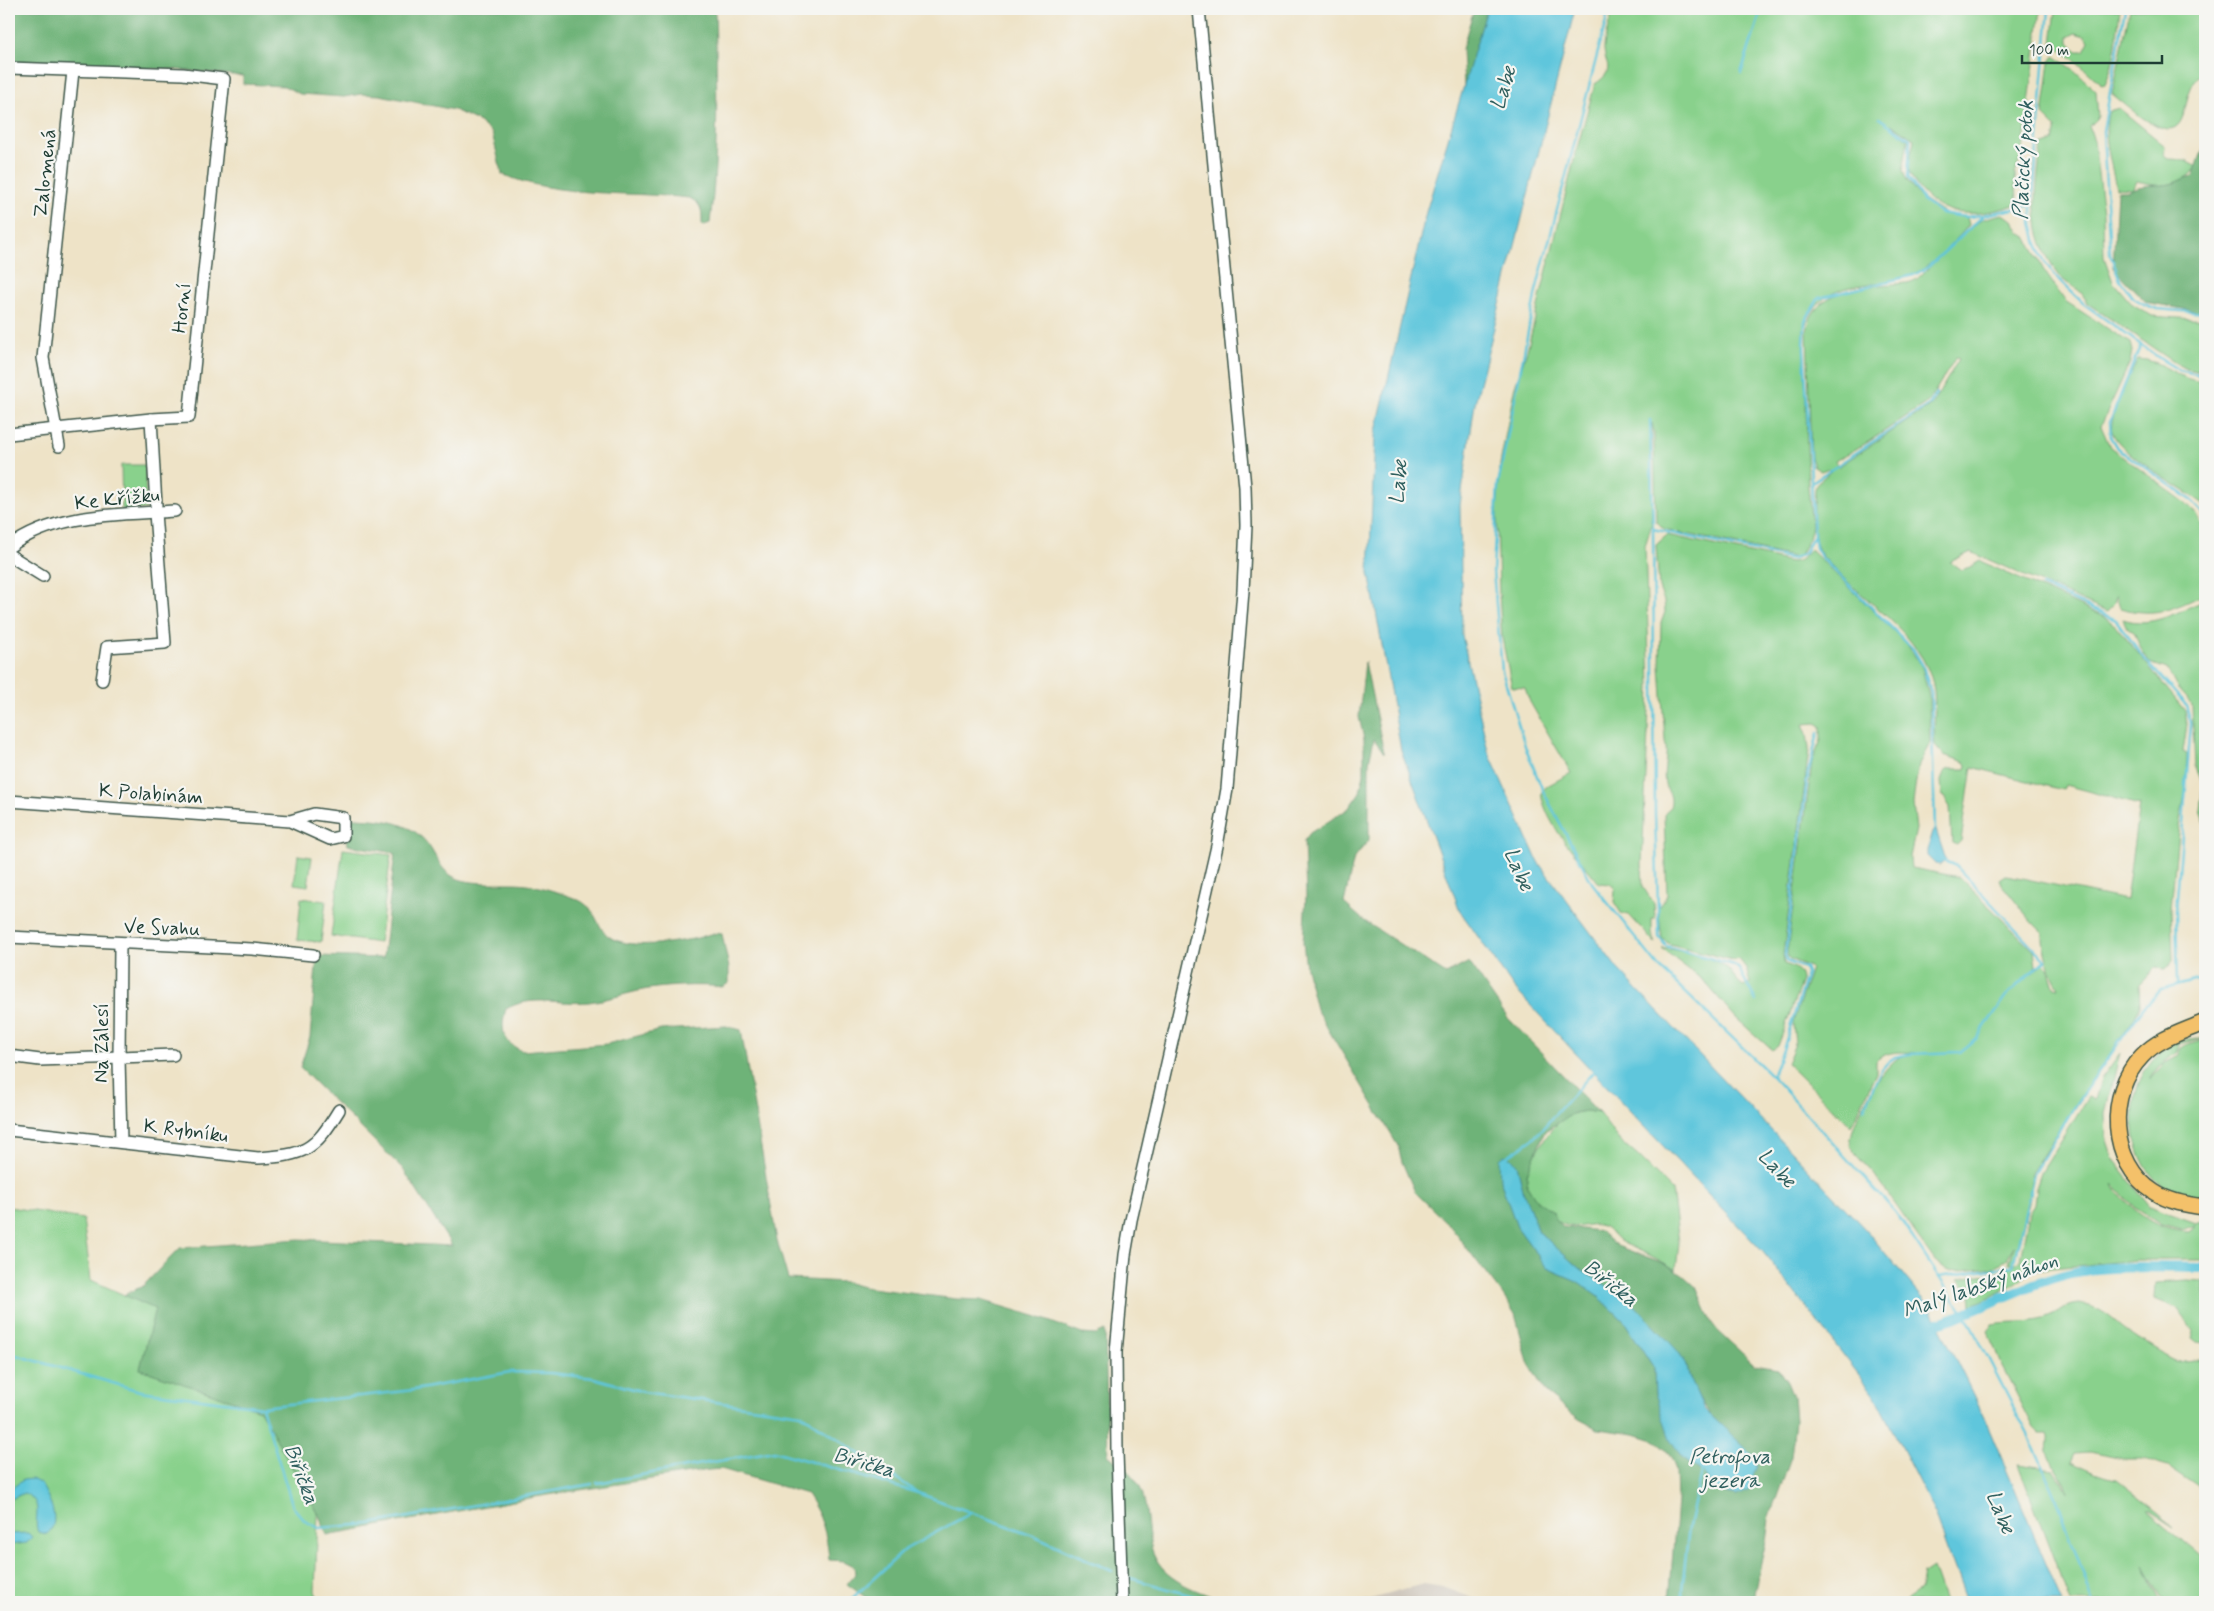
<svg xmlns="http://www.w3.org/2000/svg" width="2214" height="1611" font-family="Mynerve,sans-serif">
	<rect width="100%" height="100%" fill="#f6f6f2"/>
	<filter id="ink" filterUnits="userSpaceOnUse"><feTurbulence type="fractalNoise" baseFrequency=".02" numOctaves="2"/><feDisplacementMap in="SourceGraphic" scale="10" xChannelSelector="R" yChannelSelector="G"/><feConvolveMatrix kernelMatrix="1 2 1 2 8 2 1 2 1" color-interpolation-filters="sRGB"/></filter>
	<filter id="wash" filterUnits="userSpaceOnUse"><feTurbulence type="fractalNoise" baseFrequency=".0096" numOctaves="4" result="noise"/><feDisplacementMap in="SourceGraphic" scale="20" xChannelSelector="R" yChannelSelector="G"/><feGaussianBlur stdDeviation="1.12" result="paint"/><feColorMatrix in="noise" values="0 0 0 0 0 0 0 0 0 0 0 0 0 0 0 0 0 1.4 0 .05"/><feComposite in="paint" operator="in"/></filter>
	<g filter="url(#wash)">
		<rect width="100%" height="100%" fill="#eee3c7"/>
		<!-- industrial -->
		<path fill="#cbc3b8" d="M1424 1584 1443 1587 1483 1602H1360Z"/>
		<!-- green -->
		<g fill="#89d18c" stroke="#548760" fill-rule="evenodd">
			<path d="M1613 9H2041L2023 150 2015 174 2017 200 2014 205C1982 216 1946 220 1922 192 1917 186 1910 177 1909 169 1908 160 1913 148 1914 139L1891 124 1908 140 1903 170 1905 177 1919 196 1946 214 1967 217 1969 225C1956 240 1930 268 1912 275 1868 291 1821 275 1804 330L1808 487 1812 526 1809 539 1798 558 1664 529 1656 521 1654 432 1652 423V523L1645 546 1650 686 1642 864 1643 887 1654 904 1655 919H1652V934L1655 943 1629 915 1621 913 1614 902 1615 889 1611 884 1599 883C1578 856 1547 828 1541 793L1547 786 1571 773 1530 702 1525 688 1512 687 1502 638 1499 593 1497 514 1500 464 1514 390 1528 347 1576 152 1595 84C1616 70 1605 66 1604 49 1604 37 1611 20 1613 9Z"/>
			<path d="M2056 9H2120C2117 33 2116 61 2105 84L2102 85 2075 60 2052 44ZM2076 33 2086 36 2089 41 2084 51H2077L2069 42V37Z"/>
			<path d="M2130 9H2205V71C2195 78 2192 84 2188 96 2186 104 2184 119 2178 125 2164 141 2124 103 2112 94Z"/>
			<path d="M2054 56 2073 69 2096 91 2098 117 2089 126 2094 141 2103 213 2104 257 2113 282 2131 303 2152 316 2205 320V373L2187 369 2174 362 2087 303C2080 285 2070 289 2059 275 2027 233 2036 193 2041 146L2053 142 2056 128 2043 115 2050 62Z"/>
			<path d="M2119 108 2165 146 2164 155 2169 159 2186 160 2198 166C2190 178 2170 187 2156 185 2150 185 2144 182 2137 181L2132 189 2116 188C2112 164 2101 135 2109 111Z"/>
			<path d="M2002 214 2013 220 2020 233 2028 238 2043 269 2065 301 2130 343 2132 351 2130 362 2101 426 2110 447 2183 501 2197 515 2205 531V594C2173 609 2156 618 2120 608L2116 595 2114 604 2107 612 1971 552 1950 562 1961 570 1970 567 1980 561 2106 618 2116 626 2185 711 2187 724 2183 752 2187 754 2186 789 2178 832 2171 909 2173 961 2166 969 2155 968 2139 985 2140 1006 2135 1017 2038 1162 2050 1146 2032 1173 2029 1203 2014 1263H2009L2014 1245 2007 1259 1995 1267 1949 1271 1935 1261 1874 1174 1857 1156 1850 1145C1851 1121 1878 1072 1898 1058 1903 1055 1910 1055 1916 1053 1902 1052 1886 1050 1876 1061V1073L1851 1126 1787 1063 1795 1044 1793 1023 1811 968 1788 958 1787 953 1812 762 1821 740V726L1816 723 1803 724 1807 734 1809 749 1783 955 1784 964C1794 967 1801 969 1802 980L1778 1046 1772 1050 1736 1018 1704 981 1662 949C1676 948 1716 958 1727 968 1733 974 1736 981 1743 986L1750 983 1746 968 1739 959 1733 960 1670 944 1662 939 1658 908 1667 895 1664 815C1667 811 1671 807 1671 802 1672 794 1666 790 1665 784 1662 768 1669 756 1665 741L1660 666 1661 623 1665 612 1664 601 1659 588 1656 545 1667 535 1791 562 1799 561 1810 549 1907 644 1922 667 1929 696 1930 743 1919 764 1915 787 1913 804 1916 829 1910 857 1911 868 1959 877 2034 951 2036 966 2031 974 2044 963 2048 967 2054 987 2059 988C2050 972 2042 950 2043 932 2035 928 2010 894 2001 884L1999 879 2005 875 2012 876 2126 900 2139 805 2065 785 2063 790 1972 767 1961 841 1957 845 1952 843 1950 807 1942 794 1941 781 1944 772 1949 769H1966L1967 765 1965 762 1944 755 1935 745C1932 722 1939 697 1930 674 1913 630 1867 603 1836 570 1828 562 1819 554 1816 543 1812 527 1814 506 1815 489L1817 483 1831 471 1829 468 1821 471 1814 467 1811 457 1807 330C1809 324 1810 317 1814 312 1830 288 1869 286 1895 284 1904 283 1909 284 1917 279L1971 227 1983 219ZM1956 357 1959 359 1932 405 1838 467 1835 461 1868 442 1929 401Z"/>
			<path d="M2138 359C2162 359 2180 382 2205 382V505C2186 490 2117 453 2112 431 2108 419 2131 371 2138 359Z"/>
			<path d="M121 465H145L146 509 122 510Z"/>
			<path d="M2205 600V824L2200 810 2203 784 2195 766 2192 705 2177 688 2167 669 2150 663 2140 647 2135 634 2127 628 2123 619C2152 629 2179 611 2205 600Z"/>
			<path d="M343 849 391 855 379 943 331 936Z"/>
			<path d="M298 855 312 857 308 886 294 884Z"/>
			<path d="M301 898 326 901 321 942 297 940Z"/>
			<path d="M2203 1038 2178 1044 2177 1052 2158 1067 2150 1079 2165 1063 2179 1056V1049L2185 1045 2205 1039V1199L2202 1196V1199C2194 1201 2187 1197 2180 1195 2113 1175 2116 1036 2203 1038Z"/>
			<path d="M2120 1053 2105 1113 2106 1137 2113 1159 2149 1206 2196 1223 2205 1220V1260H2137L2031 1270C2016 1285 1992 1297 1972 1305L1971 1293 1958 1279 2001 1273 2020 1260 2029 1213 2034 1205 2036 1188 2041 1173 2088 1097 2095 1100 2101 1079ZM2113 1184 2134 1207 2161 1225 2182 1230 2196 1225 2190 1232C2154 1230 2138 1215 2115 1189Z"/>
			<path d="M1586 1111 1599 1113 1617 1138 1640 1158 1672 1190 1679 1242 1676 1270C1659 1259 1641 1251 1623 1243 1615 1239 1611 1229 1602 1226 1586 1221 1579 1233 1556 1221L1553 1212C1543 1205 1530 1197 1527 1184 1523 1168 1550 1127 1564 1118 1570 1114 1578 1112 1586 1111Z"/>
			<path d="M9 1207 83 1219 91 1280 155 1309 140 1369 260 1410 318 1513 315 1591 319 1602H9Z"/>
			<path d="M2188 1280 2205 1281V1343L2196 1342 2191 1338 2193 1331 2176 1308 2155 1299 2156 1282Z"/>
			<path d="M2079 1304C2098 1306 2108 1315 2122 1327 2135 1337 2160 1353 2175 1360 2183 1363 2196 1358 2205 1361V1491L2168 1466 2144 1459H2123L2090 1452 2075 1453 2071 1462C2084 1468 2103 1477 2116 1479L2175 1526 2150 1510H2147L2205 1559V1602H2164L2144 1565 2161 1602H2070L2018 1464 2053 1469 2061 1480 2067 1494C2066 1477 2051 1467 2048 1450 2046 1444 2050 1440 2047 1434H2040L2034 1428 2001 1364 1987 1330 1992 1324C2011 1320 2032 1325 2051 1316 2063 1311 2064 1305 2079 1304Z"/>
			<path d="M1932 1568 1944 1602H1904L1920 1591 1923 1574Z"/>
		</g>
		<!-- forest -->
		<g fill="#6eb378" stroke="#467856" fill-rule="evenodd">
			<path d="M9 9H715C717 80 719 152 710 223L702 226C702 212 703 204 689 198 629 191 557 198 502 174L492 133 478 121 454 110 380 95 361 94 344 97 300 94 284 86 243 84V76L181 70 9 62Z"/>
			<path d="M1474 9H1487L1464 87 1462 49Z"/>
			<path d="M2205 144V313L2146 302 2113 268 2117 191H2129C2142 182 2159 188 2174 183 2181 180 2186 177 2193 176Z"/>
			<path d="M1365 662 1384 753 1374 739 1369 762V840L1354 858 1344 903 1363 920 1446 974 1469 962 1507 1017 1599 1113 1586 1111 1574 1113 1545 1131 1527 1174V1185L1537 1201 1553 1212 1556 1221 1563 1227 1600 1231 1617 1246 1666 1264 1684 1276 1696 1287 1711 1322 1718 1331 1755 1365 1778 1369 1787 1382 1793 1397 1795 1421 1791 1457 1769 1519 1766 1542 1752 1602H1669L1677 1501 1676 1470 1672 1460 1667 1451 1654 1440 1635 1434 1598 1429 1579 1419 1546 1393 1528 1362 1515 1314 1502 1294 1450 1226 1415 1192 1402 1162 1398 1146 1316 1009 1306 968 1303 942 1306 896 1304 841 1310 833 1348 809 1360 792 1364 774V739L1359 717ZM1517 1165 1524 1194 1539 1232 1581 1270 1630 1300 1686 1363C1695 1406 1721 1428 1753 1455L1737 1496 1726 1494 1712 1486 1702 1472 1681 1456 1655 1393 1654 1368 1624 1321 1597 1295 1577 1281 1547 1268 1517 1227 1500 1180Z"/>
			<path d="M343 817C375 820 409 817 429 846 436 856 441 870 452 876 470 887 506 881 527 884 538 886 550 890 560 893 568 896 579 899 585 904 597 912 598 932 613 939 636 949 669 943 693 939 704 937 710 932 722 934L729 968V983L722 987C701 984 659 986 638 991 621 995 606 1000 589 1002 560 1005 532 994 506 1009 500 1028 502 1043 523 1051L607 1044 661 1030 726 1026 741 1030 777 1241 788 1279 845 1282 863 1287 956 1299 981 1300 1038 1317 1082 1334 1096 1335 1105 1331 1108 1455C1116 1462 1127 1469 1134 1478 1153 1501 1142 1538 1158 1563 1173 1585 1204 1593 1227 1602H872L847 1584 855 1574 854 1566 844 1561 829 1560C827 1533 822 1517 807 1494L721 1469 709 1470 535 1497 327 1535 318 1513 260 1410 140 1369 155 1309 124 1295 143 1286 180 1248 299 1239 452 1246 403 1169 300 1068 310 1037 317 956 383 958 395 853 348 845Z"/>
		</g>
		<!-- water -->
		<g fill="#5fc6dc" stroke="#3f8288">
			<path d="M1487 9H1575L1475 403 1460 505 1462 635 1488 751 1538 862 1617 968 1866 1230 1930 1307 1986 1421 2062 1602H1967L1935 1514 1874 1394 1763 1252 1514 988 1460 911 1401 750 1369 573 1375 436 1426 212Z"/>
			<path d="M1935 827 1946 860 1940 865 1935 864 1927 856V850Z"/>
			<path d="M1504 1155 1512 1158 1517 1165 1524 1194 1539 1232 1581 1270 1630 1300 1676 1349 1686 1363 1689 1376 1704 1409 1753 1455 1757 1465 1748 1490 1737 1496 1727 1494 1712 1486 1702 1472 1681 1456 1670 1439 1662 1416 1655 1393 1654 1368 1624 1321 1597 1295 1577 1281 1547 1268 1517 1227 1500 1180 1499 1159Z"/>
			<path d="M32 1479 41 1484C49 1498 62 1522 47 1534L38 1532C32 1518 46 1503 24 1493L9 1500V1490L23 1480Z"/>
			<path d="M28 1533 32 1537 27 1543 9 1545V1534Z"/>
		</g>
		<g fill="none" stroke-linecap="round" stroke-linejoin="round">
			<!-- stream -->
			<g stroke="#5fc6dc" stroke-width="2.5">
				<path d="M1609 9 1536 291 1498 484 1493 571 1502 671 1526 749 1543 791 1592 883 1658 966 1772 1076 1896 1213 1971 1325 2034 1447 2062 1512 2093 1602"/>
				<path d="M2049 9 2032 205V222L2037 244 2044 261 2057 278 2084 304 2162 360 2179 370 2205 376"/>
				<path d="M2125 9 2103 131 2110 254 2120 280 2132 297 2144 304 2157 309 2205 313"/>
				<path d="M1741 73 1762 9"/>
				<path d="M1879 118 1910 139 1908 177 1923 200 1941 213 1966 217 1984 215"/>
				<path d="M2141 344 2110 422 2111 438 2117 448 2190 499 2205 515"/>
				<path d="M1650 420 1653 528"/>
				<path d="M1812 482 1930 404 1936 394"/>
				<path d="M2042 586 2116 620 2144 658 2186 705 2191 723 2176 911 2178 983"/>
				<path d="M1935 829 1931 693 1923 666 1913 649 1822 558 1816 548 1814 536 1804 348 1805 321 1819 298 1914 275 1928 267 1984 215 2032 205"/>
				<path d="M1756 1001 1739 969 1734 965 1666 946 1659 937 1655 815 1653 529 1793 559 1804 553 1814 536"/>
				<path d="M1772 1076 1783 1050 1807 973 1805 968 1786 961 1785 955 1808 773 1818 733"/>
				<path d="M1864 1108 1881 1070 1888 1062 1895 1057 1909 1054 1960 1052 1976 1039 2009 993 2045 960 1956 866 1942 860"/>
				<path d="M1506 1157 1533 1139 1595 1070"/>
				<path d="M1939 1277 2013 1266 2034 1174 2075 1105 2144 1007 2161 990 2205 978"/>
				<path d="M9 1353 140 1391 262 1407 293 1507 305 1521 319 1528 369 1524 592 1484"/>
				<path d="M262 1407 414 1390 510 1372 550 1373 594 1378 644 1392 801 1414 918 1493"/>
				<path d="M597 1483 774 1451 918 1493 1033 1535 1112 1571"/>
				<path d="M1130 1578 1214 1602"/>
				<path d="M848 1602 906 1549 971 1513"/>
				<path d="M1683 1602 1682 1590 1689 1526 1702 1468"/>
			</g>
			<!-- canal -->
			<path stroke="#5fc6dc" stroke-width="10" d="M1926 1326C1977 1314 2021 1285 2072 1273 2108 1264 2167 1268 2205 1268"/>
		</g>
	</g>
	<g filter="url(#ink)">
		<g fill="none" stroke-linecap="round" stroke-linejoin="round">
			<defs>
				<g id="minor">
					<path d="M9 68 183 74 224 79 189 417 151 419 9 434"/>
					<path d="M151 419 156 505"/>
					<path d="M59 446 43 358 73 71"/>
					<path d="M9 547C57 512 119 515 175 511"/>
					<path d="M9 555 43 576"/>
					<path d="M102 680 107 647 165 643 155 513"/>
					<path d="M9 801 290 821 314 814 343 818V836L330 839 290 821"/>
					<path d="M9 937 252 949 313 955"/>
					<path d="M120 944 119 1058 121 1142"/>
					<path d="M9 1056 40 1060 173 1055"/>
					<path d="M9 1130 258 1158C305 1155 314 1151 339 1110"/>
					<path d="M1122 1602 1117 1453 1116 1352 1125 1255 1131 1220 1217 846 1227 789 1243 591 1246 525 1245 487 1199 9"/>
				</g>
				<path id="major" d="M2205 1022C2183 1032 2159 1038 2142 1056 2106 1093 2109 1163 2154 1192 2169 1202 2188 1205 2205 1207"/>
			</defs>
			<!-- minor casing -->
			<use href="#minor" stroke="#3e564a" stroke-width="14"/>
			<!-- major casing -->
			<use href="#major" stroke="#3e564a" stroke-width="18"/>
			<!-- minor -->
			<use href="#minor" stroke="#fff" stroke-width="11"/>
			<!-- major -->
			<use href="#major" stroke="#f4c16a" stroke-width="15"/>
		</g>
	</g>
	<g text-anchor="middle" stroke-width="4.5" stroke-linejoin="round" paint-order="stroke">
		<!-- street labels -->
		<g font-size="20" fill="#1f3d34" stroke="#f6f6f2">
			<text transform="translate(44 173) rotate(-84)" y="7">Zalomená</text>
			<text transform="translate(181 308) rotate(-84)" y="7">Horní</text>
			<text transform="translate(117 498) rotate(-6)" y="7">Ke Křížku</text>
			<text transform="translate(151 793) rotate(4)" y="7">K Polabinám</text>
			<text transform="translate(162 927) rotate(2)" y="7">Ve Svahu</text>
			<text transform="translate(101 1043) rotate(-90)" y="7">Na Zálesí</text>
			<text transform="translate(186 1130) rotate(7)" y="7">K Rybníku</text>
		</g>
		<!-- water labels -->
		<g font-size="21" font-style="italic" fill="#2f5f5e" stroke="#f6f6f2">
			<text transform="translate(1503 88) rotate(-72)" y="7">Labe</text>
			<text transform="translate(2023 160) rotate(-87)" y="7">Plačický potok</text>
			<text transform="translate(1398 482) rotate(-84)" y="7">Labe</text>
			<text transform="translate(1519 869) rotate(68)" y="7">Labe</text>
			<text transform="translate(1777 1168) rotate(48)" y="7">Labe</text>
			<text transform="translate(1611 1283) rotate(38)" y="7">Biřička</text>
			<text transform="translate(1980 1285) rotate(-19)" y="7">Malý labský náhon</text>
			<text x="1730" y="1463">Petrofova<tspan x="1730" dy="24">jezera</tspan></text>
			<text transform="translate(864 1462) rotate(16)" y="7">Biřička</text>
			<text transform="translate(302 1474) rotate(69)" y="7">Biřička</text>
			<text transform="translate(2001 1512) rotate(69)" y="7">Labe</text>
		</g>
	</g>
	<!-- margin -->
	<rect width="2214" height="1611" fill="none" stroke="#f6f6f2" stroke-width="30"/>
	<!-- scale -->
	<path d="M2022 55v8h140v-8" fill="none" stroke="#1f3d34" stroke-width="2.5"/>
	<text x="2029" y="55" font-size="15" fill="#1f3d34" stroke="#f6f6f2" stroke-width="4" paint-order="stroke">100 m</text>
</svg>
